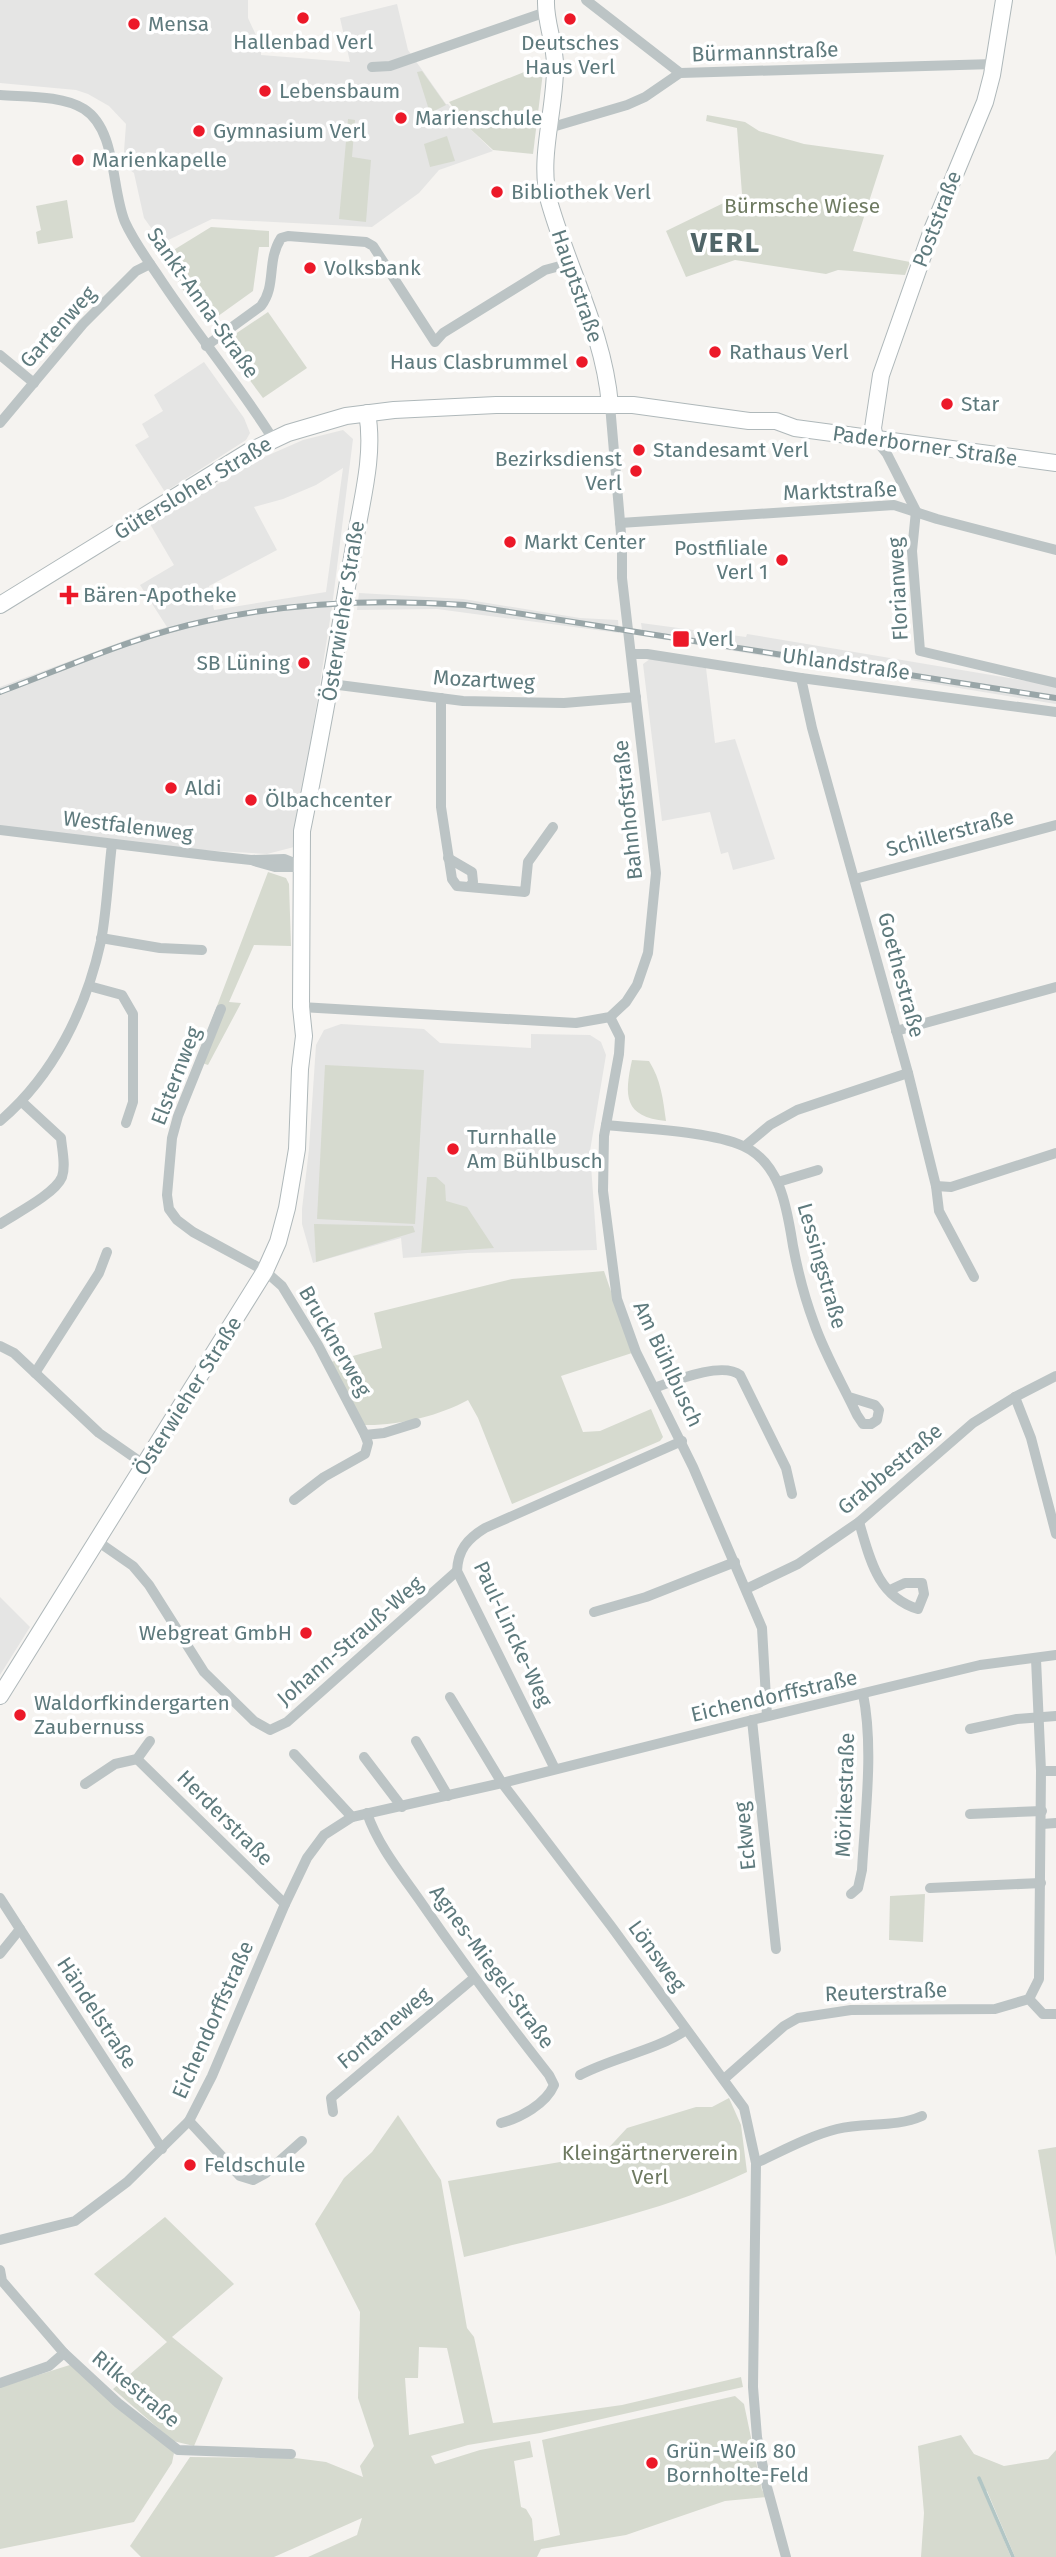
<svg xmlns="http://www.w3.org/2000/svg" width="1056" height="2557" font-family="'Fira Sans',sans-serif">
	<rect width="100%" height="100%" fill="#f5f3f0"/>
	<!-- built -->
	<g fill="#e5e5e4" fill-rule="evenodd">
		<path d="M0 0H248V18L261 46V55L350 62 340 18 397 4 408 50 446 104H448L466 125 493 151 439 170 419 193 372 227 212 219 162 243 144 218 134 173 123 165 126 124 109 106 88 94 76 90 0 83Z"/>
		<path d="M204 362 244 418 250 433 246 440 165 492 135 445 149 437 142 424 163 411 154 395Z"/>
		<path d="M343 430 353 439 332 607 294 847 267 854 200 850 0 827V687L145 633 167 627 140 585 174 565 150 524 262 458 303 440ZM343 468 326 592 214 610 209 586 277 550 254 507 283 499 316 485Z"/>
		<path d="M359 593 463 599 580 618 618 620 619 633 437 609 357 610Z"/>
		<path d="M641 623 746 637 747 634 1056 686V704L643 636Z"/>
		<path d="M650 659 706 668 715 743 735 739 775 859 733 870 728 852 721 854 710 812 662 821 643 664Z"/>
		<path d="M341 1024 424 1029 440 1043 531 1048V1034L590 1035 601 1042 606 1055 590 1151 597 1250 468 1253 403 1258 401 1238 313 1263 302 1224V1209L309 1149 316 1045 324 1030Z"/>
		<path d="M0 1597 30 1627 0 1675Z"/>
	</g>
	<!-- green -->
	<g fill="#d6dacf" fill-rule="evenodd">
		<path d="M544 64 533 154 493 150 466 125 449 102Z"/>
		<path d="M422 71 446 105 430 113 417 72Z"/>
		<path d="M707 115 745 122 759 131 804 144 884 155 853 251 910 262 905 275 838 270 826 274 735 260 686 277 666 231 742 194 737 128 706 121Z"/>
		<path d="M348 119 355 120 352 157 371 160 366 222 339 219Z"/>
		<path d="M447 136 455 161 430 167 424 144Z"/>
		<path d="M67 200 73 238 38 244 36 232 41 230 36 206Z"/>
		<path d="M211 227 269 231V247H259L253 291 207 324C191 303 170 278 172 251Z"/>
		<path d="M268 312 307 368 263 398 222 343Z"/>
		<path d="M268 872 286 878 289 884 291 946 254 945 229 1002 241 1003 208 1065 196 1061Z"/>
		<path d="M632 1060 649 1061C661 1080 663 1099 666 1121 624 1117 624 1096 632 1060Z"/>
		<path d="M325 1065 424 1070 415 1224 317 1219Z"/>
		<path d="M427 1177H436L445 1185 446 1201 467 1207 494 1248 421 1253Z"/>
		<path d="M314 1224 413 1226 415 1232 316 1262Z"/>
		<path d="M604 1271 632 1353 561 1376 583 1432 600 1431 651 1409 663 1437 660 1441 512 1504 478 1418 468 1400C439 1416 397 1426 364 1425L331 1362 382 1348 374 1313 512 1279Z"/>
		<path d="M925 1894 923 1942 889 1940 890 1896Z"/>
		<path d="M729 2098 741 2125 747 2172C658 2214 558 2233 464 2257L448 2181 602 2155 627 2128 696 2107H712Z"/>
		<path d="M398 2115 441 2180 467 2328 474 2337 493 2423 622 2405 741 2377 743 2387 540 2433 468 2445 431 2456 435 2464 480 2450 530 2441 533 2457 514 2461 521 2507 526 2509 532 2519 534 2541 560 2535 542 2440 735 2396 744 2404 762 2490 767 2497 725 2501 626 2535 541 2549 537 2557H308L357 2535 362 2518 274 2557H141L130 2546 190 2457 295 2458 326 2462 363 2477 360 2466 374 2446 358 2398 360 2312 315 2224 344 2178 372 2152ZM419 2347 447 2348 464 2423 409 2435 405 2378H418Z"/>
		<path d="M1056 2147V2257L1038 2150Z"/>
		<path d="M165 2217 234 2284 172 2337 223 2378 194 2446 173 2441 113 2389 167 2342 94 2274Z"/>
		<path d="M73 2364 174 2453 172 2463 134 2522 0 2549V2387Z"/>
		<path d="M961 2435 974 2454 1004 2466 1048 2459 1056 2450V2557H1015L987 2491 983 2490 1011 2557H921L924 2513 918 2446Z"/>
	</g>
	<g fill="none" stroke-linecap="round" stroke-linejoin="round">
		<!-- stream -->
		<path stroke="#b2c6c5" stroke-width="3.5" d="M979 2478 1013 2557"/>
		<defs>
			<g id="secondary">
				<path d="M546 0C545 23 556 45 555 68 555 112 538 158 549 201 568 269 604 333 610 405"/>
				<path d="M875 439 873 428 881 375 932 230 985 102 992 75 1004 0"/>
				<path d="M0 605 248 452 288 433 346 416 394 410 496 405H633L749 421H776L795 428 1056 463"/>
				<path d="M0 1696 265 1271 278 1242 287 1208 297 1149 300 1069 304 1036 301 1007 302 831C321 737 338 641 354 546 361 503 375 455 367 413"/>
			</g>
		</defs>
		<!-- secondary casing -->
		<use href="#secondary" stroke="#afb8ba" stroke-width="18"/>
		<!-- street -->
		<g stroke="#bcc4c5" stroke-width="10">
			<path d="M586 0 680 73"/>
			<path d="M372 67 390 66 546 12"/>
			<path d="M0 95C25 97 62 95 84 109 117 130 111 189 125 222 134 242 147 259 159 277 195 332 238 383 273 439"/>
			<path d="M549 128 627 105 645 97 680 73 994 64"/>
			<path d="M206 346 261 306C277 285 266 262 281 238L288 236 366 242 373 246 435 342 443 333 545 270 571 263"/>
			<path d="M0 355 34 383"/>
			<path d="M0 423 83 324 136 271 150 264"/>
			<path d="M875 439 887 454 916 511 912 551 920 651 1056 683"/>
			<path d="M620 523 894 505 937 519 1056 550"/>
			<path d="M631 654H647L801 678 1056 712"/>
			<path d="M801 678 812 728 908 1073 936 1186 939 1211 974 1277"/>
			<path d="M331 684 463 701 564 703 636 697"/>
			<path d="M441 698V807L452 879 457 886 525 892 528 862 553 827"/>
			<path d="M0 830 214 856 251 860 284 859 304 867"/>
			<path d="M448 858 472 872 473 882 470 886"/>
			<path d="M254 861 275 867H303"/>
			<path d="M855 879 1056 825"/>
			<path d="M101 938 160 948 202 950"/>
			<path d="M89 986 122 995 133 1014V1102L126 1123"/>
			<path d="M301 1007 576 1023 610 1017 626 1002 637 985 648 953 656 873 622 578V545L610 405"/>
			<path d="M221 1009 178 1116 172 1138 167 1195 169 1209 177 1220 193 1232 265 1271 282 1286 318 1345 365 1435 368 1443 365 1454 324 1477 294 1500"/>
			<path d="M610 1017 620 1037 619 1054 604 1136 603 1191 617 1299 636 1352 693 1467 762 1628 767 1716"/>
			<path d="M896 1031 1056 987"/>
			<path d="M0 1121C54 1075 86 1009 101 941 107 909 108 876 112 844"/>
			<path d="M606 1125C643 1129 710 1131 743 1146 781 1163 787 1209 793 1246 798 1272 805 1299 814 1323 825 1355 843 1385 857 1415L863 1424H871L877 1420 879 1410 875 1405 849 1397"/>
			<path d="M745 1146 770 1125 797 1110 908 1073"/>
			<path d="M778 1182 818 1170"/>
			<path d="M936 1186 951 1187 1056 1153"/>
			<path d="M0 1224C15 1214 55 1194 62 1177 66 1166 62 1150 61 1138L22 1102"/>
			<path d="M0 1346 14 1353 99 1433 145 1465"/>
			<path d="M35 1373 99 1273 107 1252"/>
			<path d="M654 1388C674 1381 722 1361 740 1375L786 1468 792 1494"/>
			<path d="M1015 1397 1031 1438 1056 1534"/>
			<path d="M365 1435 384 1433 416 1423"/>
			<path d="M859 1522C870 1559 877 1596 918 1609L924 1594 922 1583H905L890 1590"/>
			<path d="M97 1541 133 1566 149 1585 204 1672 254 1721 270 1730 287 1722 457 1571"/>
			<path d="M746 1589 798 1564 859 1522 973 1423 1015 1397 1056 1376"/>
			<path d="M594 1612 646 1597 735 1562"/>
			<path d="M450 1697 502 1783 611 1926 744 2108 756 2163 753 2387 757 2437 767 2487 786 2557"/>
			<path d="M752 1720 776 1949"/>
			<path d="M970 1729 1017 1719 1056 1716"/>
			<path d="M416 1741 448 1796"/>
			<path d="M294 1754 352 1817"/>
			<path d="M364 1757 402 1807"/>
			<path d="M137 1759 285 1904"/>
			<path d="M555 1769 457 1571C458 1550 467 1539 485 1528L682 1441"/>
			<path d="M1041 1771H1056"/>
			<path d="M85 1784 115 1764 137 1759 150 1741"/>
			<path d="M367 1813C378 1846 403 1876 423 1905 463 1963 505 2019 549 2075L554 2085C546 2104 520 2118 501 2123"/>
			<path d="M970 1814 1042 1811"/>
			<path d="M1042 1824 1056 1823"/>
			<path d="M930 1888 1041 1883"/>
			<path d="M851 1894 858 1888 862 1870C865 1815 874 1748 863 1694"/>
			<path d="M0 1898 162 2149"/>
			<path d="M0 1954 20 1929"/>
			<path d="M1029 1999 1039 1979 1041 1771 1036 1659"/>
			<path d="M580 2075C614 2057 655 2051 686 2030"/>
			<path d="M724 2079 784 2026 798 2018 851 2010 995 2009 1029 1999 1043 2014H1056"/>
			<path d="M333 2112 331 2098 474 1978"/>
			<path d="M189 2121 240 2176 253 2180 266 2173 302 2141"/>
			<path d="M756 2163C782 2151 809 2136 837 2129 865 2122 895 2128 922 2116"/>
			<path d="M0 2240 75 2221 127 2182 189 2121 212 2076 285 1904 307 1858 324 1835 352 1817 502 1783 752 1720 980 1665 1056 1655"/>
			<path d="M0 2270 2 2281 64 2353 118 2403 178 2450 291 2454"/>
			<path d="M0 2383 49 2366 64 2353"/>
		</g>
		<!-- secondary -->
		<use href="#secondary" stroke="#fff" stroke-width="16"/>
		<defs>
			<path id="rail" d="M0 692C67 667 135 636 206 621 292 602 378 599 465 605L1056 698"/>
		</defs>
		<!-- rail casing -->
		<use href="#rail" stroke="#99a6a8" stroke-width="6"/>
		<!-- rail -->
		<use href="#rail" stroke="#fff" stroke-width="3.5" stroke-dasharray="10" stroke-linecap="butt"/>
	</g>
	<!-- markers -->
	<g fill="#ec1929" stroke="#fff" stroke-width="2.5">
		<circle cx="303" cy="18" r="7"/>
		<circle cx="570" cy="19" r="7"/>
		<circle cx="134" cy="24" r="7"/>
		<circle cx="265" cy="91" r="7"/>
		<circle cx="401" cy="118" r="7"/>
		<circle cx="199" cy="131" r="7"/>
		<circle cx="78" cy="160" r="7"/>
		<circle cx="497" cy="192" r="7"/>
		<circle cx="310" cy="268" r="7"/>
		<circle cx="715" cy="352" r="7"/>
		<circle cx="582" cy="362" r="7"/>
		<circle cx="947" cy="404" r="7"/>
		<circle cx="639" cy="450" r="7"/>
		<circle cx="636" cy="471" r="7"/>
		<circle cx="510" cy="542" r="7"/>
		<circle cx="782" cy="560" r="7"/>
		<path d="M65.5 584.5h7v7h7v7h-7v7h-7v-7h-7v-7h7z"/>
		<rect x="672" y="630" width="18" height="18" rx="3.5"/>
		<circle cx="304" cy="663" r="7"/>
		<circle cx="171" cy="788" r="7"/>
		<circle cx="251" cy="800" r="7"/>
		<circle cx="453" cy="1149" r="7"/>
		<circle cx="306" cy="1633" r="7"/>
		<circle cx="20" cy="1715" r="7"/>
		<circle cx="190" cy="2165" r="7"/>
		<circle cx="652" cy="2463" r="7"/>
	</g>
	<g text-anchor="middle" stroke-width="7" stroke-linejoin="round" paint-order="stroke">
		<!-- poi labels -->
		<g font-size="21" fill="#5e7a7d" stroke="#fff" text-anchor="start">
			<text x="148" y="31">Mensa</text>
			<text x="303" y="49" text-anchor="middle">Hallenbad Verl</text>
			<text x="570" y="50" text-anchor="middle">Deutsches<tspan x="570" dy="24">Haus Verl</tspan></text>
			<text x="279" y="98">Lebensbaum</text>
			<text x="415" y="125">Marienschule</text>
			<text x="213" y="138">Gymnasium Verl</text>
			<text x="92" y="167">Marienkapelle</text>
			<text x="511" y="199">Bibliothek Verl</text>
			<text x="324" y="275">Volksbank</text>
			<text x="729" y="359">Rathaus Verl</text>
			<text x="568" y="369" text-anchor="end">Haus Clasbrummel</text>
			<text x="961" y="411">Star</text>
			<text x="653" y="457">Standesamt Verl</text>
			<text x="622" y="466" text-anchor="end">Bezirksdienst<tspan x="622" dy="24">Verl</tspan></text>
			<text x="524" y="549">Markt Center</text>
			<text x="768" y="555" text-anchor="end">Postfiliale<tspan x="768" dy="24">Verl 1</tspan></text>
			<text x="83" y="602">Bären-Apotheke</text>
			<text x="697" y="646">Verl</text>
			<text x="290" y="670" text-anchor="end">SB Lüning</text>
			<text x="185" y="795">Aldi</text>
			<text x="265" y="807">Ölbachcenter</text>
			<text x="467" y="1144">Turnhalle<tspan x="467" dy="24">Am Bühlbusch</tspan></text>
			<text x="292" y="1640" text-anchor="end">Webgreat GmbH</text>
			<text x="34" y="1710">Waldorfkindergarten<tspan x="34" dy="24">Zaubernuss</tspan></text>
			<text x="204" y="2172">Feldschule</text>
			<text x="666" y="2458">Grün-Weiß 80<tspan x="666" dy="24">Bornholte-Feld</tspan></text>
		</g>
		<!-- street labels -->
		<g font-size="21" fill="#5e7a7d" stroke="#fff">
			<text transform="translate(765 52) rotate(-2)" y="7">Bürmannstraße</text>
			<text transform="translate(937 219) rotate(-69)" y="7">Poststraße</text>
			<text transform="translate(577 286) rotate(71)" y="7">Hauptstraße</text>
			<text transform="translate(203 303) rotate(55)" y="7">Sankt-Anna-Straße</text>
			<text transform="translate(58 327) rotate(-48)" y="7">Gartenweg</text>
			<text transform="translate(925 446) rotate(8)" y="7">Paderborner Straße</text>
			<text transform="translate(193 488) rotate(-31)" y="7">Gütersloher Straße</text>
			<text transform="translate(840 491) rotate(-2)" y="7">Marktstraße</text>
			<text transform="translate(898 589) rotate(-93)" y="7">Florianweg</text>
			<text transform="translate(343 611) rotate(-81)" y="7">Österwieher Straße</text>
			<text transform="translate(846 664) rotate(8)" y="7">Uhlandstraße</text>
			<text transform="translate(484 680) rotate(3)" y="7">Mozartweg</text>
			<text transform="translate(628 810) rotate(-96)" y="7">Bahnhofstraße</text>
			<text transform="translate(128 826) rotate(7)" y="7">Westfalenweg</text>
			<text transform="translate(950 833) rotate(-15)" y="7">Schillerstraße</text>
			<text transform="translate(901 975) rotate(75)" y="7">Goethestraße</text>
			<text transform="translate(176 1076) rotate(-69)" y="7">Elsternweg</text>
			<text transform="translate(822 1266) rotate(74)" y="7">Lessingstraße</text>
			<text transform="translate(335 1341) rotate(60)" y="7">Brucknerweg</text>
			<text transform="translate(668 1364) rotate(65)" y="7">Am Bühlbusch</text>
			<text transform="translate(188 1396) rotate(-58)" y="7">Österwieher Straße</text>
			<text transform="translate(890 1469) rotate(-40)" y="7">Grabbestraße</text>
			<text transform="translate(513 1634) rotate(65)" y="7">Paul-Lincke-Weg</text>
			<text transform="translate(350 1641) rotate(-41)" y="7">Johann-Strauß-Weg</text>
			<text transform="translate(774 1696) rotate(-13)" y="7">Eichendorffstraße</text>
			<text transform="translate(845 1795) rotate(-88)" y="7">Mörikestraße</text>
			<text transform="translate(225 1818) rotate(45)" y="7">Herderstraße</text>
			<text transform="translate(745 1836) rotate(-96)" y="7">Eckweg</text>
			<text transform="translate(657 1956) rotate(54)" y="7">Lönsweg</text>
			<text transform="translate(492 1967) rotate(54)" y="7">Agnes-Miegel-Straße</text>
			<text transform="translate(886 1992) rotate(-2)" y="7">Reuterstraße</text>
			<text transform="translate(97 2013) rotate(57)" y="7">Händelstraße</text>
			<text transform="translate(213 2020) rotate(-66)" y="7">Eichendorffstraße</text>
			<text transform="translate(384 2028) rotate(-40)" y="7">Fontaneweg</text>
			<text transform="translate(136 2389) rotate(40)" y="7">Rilkestraße</text>
		</g>
		<!-- park labels -->
		<g font-size="21" fill="#6e7a61" stroke="#fff">
			<text x="802" y="213">Bürmsche Wiese</text>
			<text x="650" y="2160">Kleingärtnerverein<tspan x="650" dy="24">Verl</tspan></text>
		</g>
		<!-- district labels -->
		<g font-size="28" font-weight="bold" letter-spacing="2" fill="#506568" stroke="#fff">
			<text x="726" y="252">VERL</text>
		</g>
	</g>
</svg>
